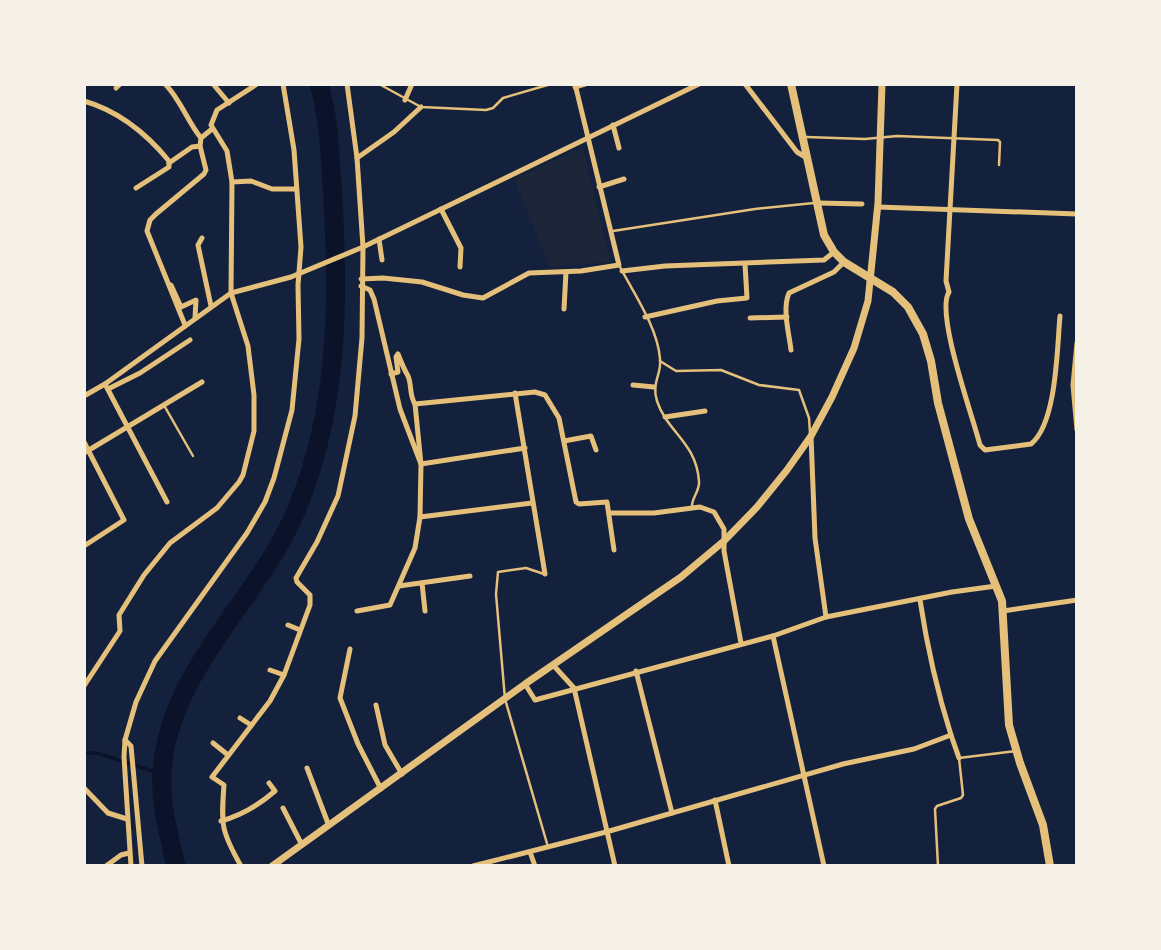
<svg xmlns="http://www.w3.org/2000/svg" width="1161" height="950" font-family="'Crimson Pro',serif">
	<rect width="100%" height="100%" fill="#14213d"/>
	<!-- green -->
	<path fill="#1d2539" d="M583 147 610 262 550 267 514 179Z"/>
	<g fill="none" stroke-linecap="round" stroke-linejoin="round">
		<!-- stream -->
		<path stroke="#0b132b" stroke-width="3.5" d="M84 753H97L161 774"/>
		<!-- river -->
		<path stroke="#0b132b" stroke-width="19" d="M176 866C169 836 160 804 162 772 168 671 258 601 296 511 338 411 339 307 333 199 330 160 330 122 319 84"/>
		<!-- service -->
		<g stroke="#e5c07b" stroke-width="2.5">
			<path d="M379 84 421 107 486 110 493 108 503 98 551 84"/>
			<path d="M806 137 865 139 897 136 998 140 1000 142 999 165"/>
			<path d="M613 231 755 209 814 203"/>
			<path d="M619 265C633 292 658 328 660 359 662 374 651 383 657 401 667 432 696 442 699 481 700 491 692 497 692 506"/>
			<path d="M660 361 676 371 721 370 759 385 799 390 809 418 810 433"/>
			<path d="M165 407 193 456"/>
			<path d="M544 574 526 568 498 572 496 594 505 699 548 847"/>
			<path d="M938 866 935 809 937 806 961 798 963 795 959 758 1016 751"/>
		</g>
		<!-- minor -->
		<g stroke="#e5c07b" stroke-width="5">
			<path d="M165 84C181 100 187 121 201 138"/>
			<path d="M213 84 229 103"/>
			<path d="M745 84 797 152 807 158"/>
			<path d="M957 84 946 281 949 292C935 313 973 417 980 445L985 450 1031 444C1057 423 1057 347 1060 316"/>
			<path d="M575 87 585 84"/>
			<path d="M116 88 120 84"/>
			<path d="M405 100 412 84"/>
			<path d="M84 101C119 111 146 133 169 161V167L136 188"/>
			<path d="M613 125 619 148"/>
			<path d="M357 158 394 132 421 107"/>
			<path d="M169 163 192 147 200 146"/>
			<path d="M232 182 251 181 272 189H295"/>
			<path d="M599 187 624 179"/>
			<path d="M818 203 862 204"/>
			<path d="M878 207 1077 214"/>
			<path d="M441 209 461 248 460 267"/>
			<path d="M202 238 198 245 211 306"/>
			<path d="M379 239 382 260"/>
			<path d="M622 271 665 266 824 260 834 252"/>
			<path d="M361 279 383 278 422 282 463 295 483 298 529 273 581 271 619 265 575 84"/>
			<path d="M171 285 181 307 196 300 195 318"/>
			<path d="M564 309 566 272"/>
			<path d="M645 317 717 301 747 298 745 264"/>
			<path d="M750 318 787 317"/>
			<path d="M185 325 147 231 150 220 156 214 204 174 206 170 200 146 201 138 212 129"/>
			<path d="M1077 343 1073 385 1077 430"/>
			<path d="M791 350C789 333 782 309 789 293L834 272 844 262"/>
			<path d="M391 374 398 372 396 357 398 354C401 362 404 369 408 376 412 385 409 395 415 404"/>
			<path d="M105 384 167 502"/>
			<path d="M633 385 654 387"/>
			<path d="M108 389 140 373 190 340"/>
			<path d="M515 393 545 574"/>
			<path d="M84 396 105 384 231 293 291 277 363 247 699 84"/>
			<path d="M665 417 705 411"/>
			<path d="M811 436 815 538 826 617"/>
			<path d="M564 441 591 436 596 450"/>
			<path d="M84 442 124 520 84 546"/>
			<path d="M525 448 421 464 415 404 535 392 545 395 559 418 576 502 579 504 607 502 614 550"/>
			<path d="M84 453 202 382"/>
			<path d="M609 513H654L700 507 714 512 724 529V551L741 643"/>
			<path d="M420 517 532 503"/>
			<path d="M422 583 425 611"/>
			<path d="M399 586 470 576"/>
			<path d="M920 600C927 646 937 691 951 735"/>
			<path d="M357 611 390 605 415 548 420 517 421 464 400 409 374 299 370 290 361 286"/>
			<path d="M1003 611 1077 600"/>
			<path d="M288 625 300 630"/>
			<path d="M773 636 824 866"/>
			<path d="M350 649 340 698 358 744 381 789"/>
			<path d="M554 666 574 688 615 866"/>
			<path d="M270 670 284 675"/>
			<path d="M636 671 672 813"/>
			<path d="M525 684 535 700 773 636 826 617 952 592 996 586"/>
			<path d="M84 686 120 631 119 615 144 575 170 543 217 508 239 482 243 475 254 431V395L248 346 231 293 232 182 227 151 211 125 217 110 257 84"/>
			<path d="M376 705 385 745 402 774"/>
			<path d="M240 718 251 725"/>
			<path d="M125 740 131 746 142 866"/>
			<path d="M213 743 228 755"/>
			<path d="M307 768 329 826"/>
			<path d="M84 788 108 813 127 819"/>
			<path d="M715 800 729 866"/>
			<path d="M283 808 302 845"/>
			<path d="M221 821C240 816 260 804 275 791L269 783"/>
			<path d="M530 852 535 866"/>
			<path d="M106 866 121 855 129 853"/>
			<path d="M131 866 124 757 125 740 136 702 155 661 247 533 265 502 274 478 292 410 299 339 298 285 301 247 294 150 283 84"/>
			<path d="M241 866C221 831 221 825 224 785L212 777 270 701 284 675 310 605V595L297 582 296 578 317 542 338 496 355 416 362 338 363 247 357 158 347 84"/>
			<path d="M473 866 606 832 843 764 914 749 951 735 959 758"/>
		</g>
		<!-- tertiary -->
		<path stroke="#e5c07b" stroke-width="7" d="M272 866 525 684 681 577 724 541 757 507 787 470 811 436 832 397 854 348 868 301 878 203 882 84"/>
		<!-- secondary -->
		<path stroke="#e5c07b" stroke-width="8" d="M791 84 824 235 834 252 844 262 893 292 908 307 923 334 931 361 938 403 969 519 1002 601 1009 725 1020 763 1043 825 1050 866"/>
	</g>
	<!-- border -->
	<rect width="1161" height="950" fill="none" stroke="#f6f1e7" stroke-width="172"/>
</svg>
